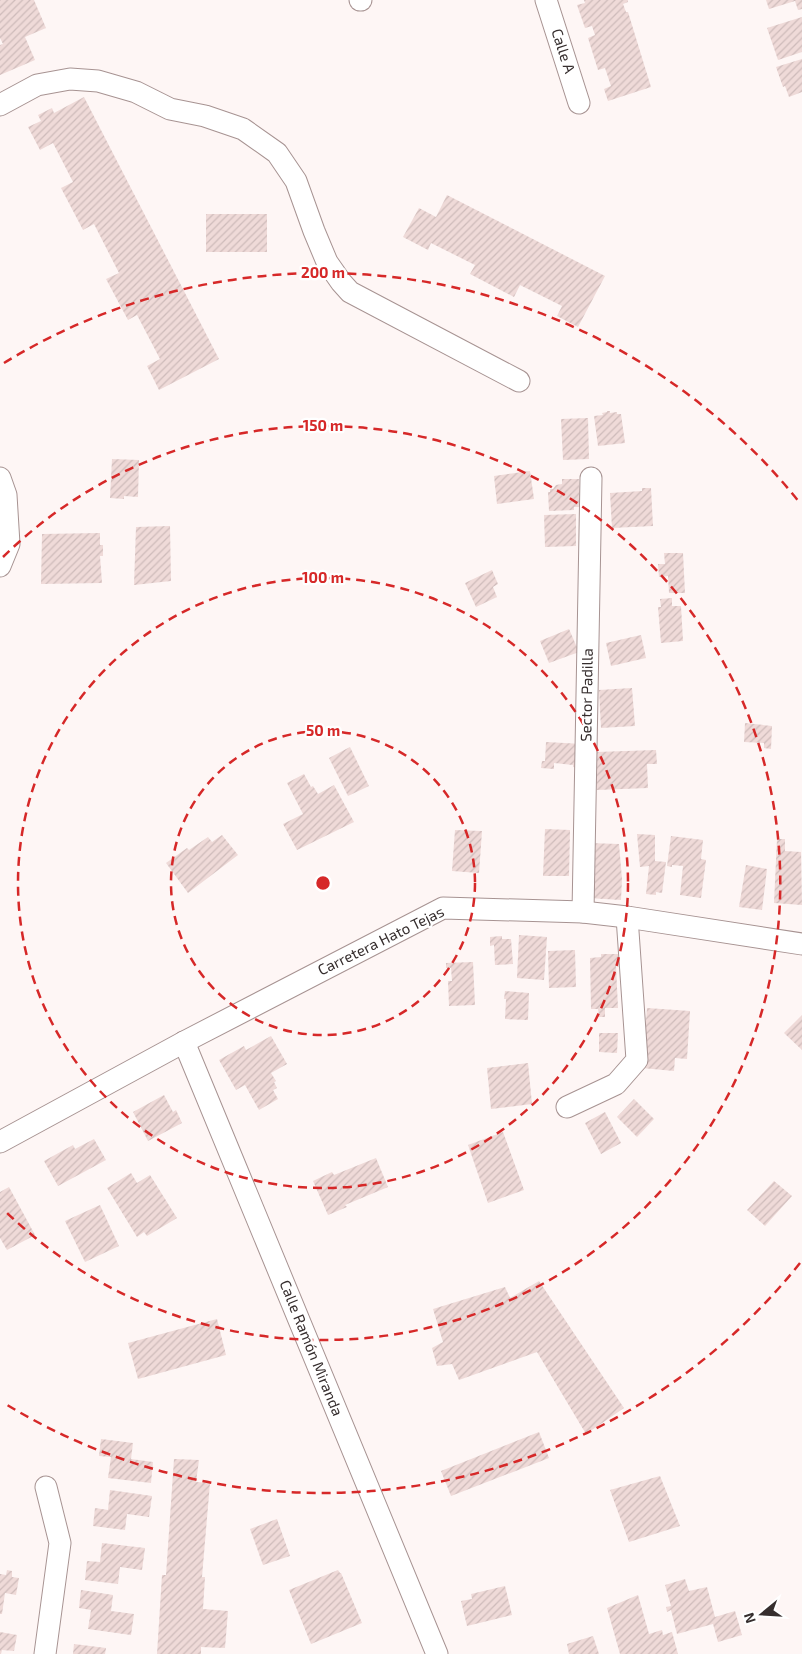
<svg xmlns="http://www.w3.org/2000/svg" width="802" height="1654" font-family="'Exo 2',sans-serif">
	<defs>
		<pattern id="building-hatch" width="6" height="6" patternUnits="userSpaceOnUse" patternTransform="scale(1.25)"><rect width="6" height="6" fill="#efdad8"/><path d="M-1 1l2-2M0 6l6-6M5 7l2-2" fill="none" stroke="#cebbba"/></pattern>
	</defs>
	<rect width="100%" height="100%" fill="#fef6f5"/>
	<!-- building -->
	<g fill="url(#building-hatch)">
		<path d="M0 0H34L46 28 25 37 35 60 0 75V45L3 44 0 38Z"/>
		<path d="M584 0H628V2L623 4 626 12H628L651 87 608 101 604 89 611 86 605 68 598 70 588 38 595 35 592 26 585 28 577 5 585 3Z"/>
		<path d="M766 0H802V9L798 10 795 1 769 9Z"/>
		<path d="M802 17V52L778 60 767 28Z"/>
		<path d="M802 59V92L789 97 785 86 783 87 776 67Z"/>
		<path d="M84 97 219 359 159 390 147 366 160 359 137 315 128 320 106 279 119 273 94 224 83 230 61 188 73 182 53 143 40 150 28 127 41 121 38 115 52 108 54 113Z"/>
		<path d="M447 195 605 276 578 327 557 316 562 306 520 285 514 297 470 274 475 265 431 243 428 250 403 237 419 208 436 217Z"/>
		<rect x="206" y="214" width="61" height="38"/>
		<path d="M607 411H610V413L617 412V414H621L625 443 598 446 594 416 603 415 602 413 607 412Z"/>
		<path d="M588 418 589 459 563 460 561 419Z"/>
		<path d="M112 459 139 460 138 497 124 496V499L110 498Z"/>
		<path d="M530 471 534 499 497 504 494 476Z"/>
		<path d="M562 479H579L580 507H574V510L549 511 548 492H550V489H553L556 485 562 484Z"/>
		<path d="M642 488H651L653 526 612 528 610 493 642 491Z"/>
		<path d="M576 514V546L545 547 544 515Z"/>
		<path d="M170 526 171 581 134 585 136 527Z"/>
		<path d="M100 533V545H103V556H100L102 583 41 584 42 534Z"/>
		<path d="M664 553H683L685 593H669L668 576 659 577 658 564H665Z"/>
		<path d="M492 570 498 584 493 587 497 597 476 607 465 583Z"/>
		<path d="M672 598V606H681L683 641 661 643 658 607H661L660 599Z"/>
		<path d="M569 629 579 652 549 663 540 641Z"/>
		<path d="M641 635 646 658 611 666 606 643Z"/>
		<path d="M632 688 635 726 601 728 599 690Z"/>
		<path d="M745 723 772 726 771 749 764 748V743L744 742Z"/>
		<path d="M546 742 583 744 582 768 573 767V765L554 763V769L541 768 542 761H545Z"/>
		<path d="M350 747 369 786 348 796 329 758Z"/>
		<path d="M656 750 657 764H647L648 788 597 790 596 752Z"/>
		<path d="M304 774 311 787 313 786 318 794 334 785 354 822 297 850 283 824 303 814 287 783Z"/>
		<path d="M545 829 570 830 569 876H543Z"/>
		<path d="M455 830 482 831 479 873 452 871Z"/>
		<path d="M637 834 655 835V861L666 862 662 893 656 892V895L646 894 649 866 640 867Z"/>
		<path d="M222 835 238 855 188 893 166 863 187 848 189 850 208 837 212 842Z"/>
		<path d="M671 836 703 840 701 859 706 860 701 898 680 895 683 866 672 865V867L667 866Z"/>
		<path d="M777 839H785V851L801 852 802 905 774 903Z"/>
		<path d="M589 843 619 844 622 879 621 900 588 898Z"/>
		<path d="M746 865 767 869 762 910 739 907Z"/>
		<path d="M519 935 547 937 544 980 517 978Z"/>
		<path d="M502 936V939H511L513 964 495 965 494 945 490 946V937Z"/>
		<path d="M575 950 576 987 549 988 548 951Z"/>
		<path d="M601 954H618L619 967 616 966 618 1008H605V1017H599L598 1009H591L590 958 601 957Z"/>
		<path d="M473 962 475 1005 449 1006 448 981H452L451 968H446V963Z"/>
		<path d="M505 991 529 993 528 1020 505 1019 506 999H504Z"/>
		<path d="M647 1008 690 1011 687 1059 675 1058 674 1071 642 1068Z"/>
		<path d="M802 1015V1050L784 1033Z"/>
		<path d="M599 1033H618L617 1053 599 1052Z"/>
		<path d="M271 1036 287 1064 271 1073 276 1081 274 1082 277 1088 273 1090 278 1099 259 1110 245 1085 236 1090 219 1060 244 1046 246 1050Z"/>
		<path d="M528 1063 532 1104 491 1109 487 1068Z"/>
		<path d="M164 1095 173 1112 176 1110 182 1123 148 1141 133 1112Z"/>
		<path d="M634 1099 654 1119 637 1137 617 1117Z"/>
		<path d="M605 1112 621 1143 601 1154 585 1123Z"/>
		<path d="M503 1132 524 1190 488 1203 468 1145Z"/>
		<path d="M94 1139 106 1160 58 1186 44 1161 73 1145 75 1149Z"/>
		<path d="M376 1158 388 1187 345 1205 347 1207 328 1215 313 1181 332 1172 334 1175Z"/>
		<path d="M131 1173 137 1183 150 1175 177 1218 147 1236 144 1232 137 1237 107 1188Z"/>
		<path d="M774 1181 792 1196 765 1226 747 1210Z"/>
		<path d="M9 1187 35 1235 7 1250 0 1238V1192Z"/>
		<path d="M100 1205 119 1246 85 1262 65 1221Z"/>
		<path d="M539 1281 624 1408 586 1434 537 1352 459 1380 452 1364 437 1366 432 1348 443 1342 433 1309 505 1287 510 1298Z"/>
		<path d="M217 1319 226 1355 138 1379 128 1343Z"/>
		<path d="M539 1432 549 1458 451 1496 441 1471Z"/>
		<path d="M101 1439 133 1443 131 1459 153 1462 151 1483 108 1478 111 1457 99 1456Z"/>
		<path d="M174 1459 199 1460 196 1482 210 1483 202 1577H205L203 1609 228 1611 225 1648 201 1647V1654H157L162 1575H166Z"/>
		<path d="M660 1476 680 1526 629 1542 610 1490Z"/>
		<path d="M110 1490 152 1496 149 1517 127 1514 125 1530 93 1526 95 1508 108 1510Z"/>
		<path d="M277 1519 290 1556 263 1565 250 1529Z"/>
		<path d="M102 1543 145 1548 142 1570 120 1567 118 1584 85 1580 87 1561 100 1562Z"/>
		<path d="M7 1570 12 1571V1577L19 1578 16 1595 5 1593 2 1614H0V1574L6 1575Z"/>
		<path d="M338 1570 340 1573H341L362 1623 311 1644 289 1590Z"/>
		<path d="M685 1579 689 1591 707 1587 715 1617 735 1611 742 1635 718 1642 713 1624 677 1634 671 1610 667 1612 666 1607 671 1606 665 1585Z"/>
		<path d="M505 1586 512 1615 467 1626 461 1601 472 1599 471 1594Z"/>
		<path d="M81 1590 113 1595 111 1611 134 1614 131 1635 88 1629 91 1610 79 1608Z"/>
		<path d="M638 1595 649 1634 662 1630 663 1635 672 1632 678 1654H620L607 1608Z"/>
		<path d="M0 1632 17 1635 14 1651 2 1650 1 1654H0Z"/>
		<path d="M593 1636 599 1654H569L567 1644Z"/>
		<path d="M74 1644 106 1648 105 1654H73Z"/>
	</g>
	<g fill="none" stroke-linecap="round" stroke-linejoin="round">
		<defs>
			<g id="minor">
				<path d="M360 0H361"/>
				<path d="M546 0 579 103"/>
				<path d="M0 105 37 85 70 79 98 81 136 92 170 109 205 116 243 129 277 153 296 181 314 231 327 262 341 282 350 292 519 381"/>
				<path d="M0 478 6 495 9 544 0 566"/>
				<path d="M583 912 591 478"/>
				<path d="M184 1042 437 1654"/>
				<path d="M567 1107 616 1084 637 1060 627 917"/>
				<path d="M0 1142 184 1042 443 908 583 912 627 917 802 944"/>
				<path d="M45 1654 60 1543 46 1487"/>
			</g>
		</defs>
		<!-- minor casing -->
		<use href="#minor" stroke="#a79392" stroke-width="23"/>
		<!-- minor -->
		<use href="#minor" stroke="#fff" stroke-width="21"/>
	</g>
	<!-- distance rings -->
	<g fill="none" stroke="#d62828" stroke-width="2.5" stroke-dasharray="9 6">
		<circle cx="323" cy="883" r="152"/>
		<circle cx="323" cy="883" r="305"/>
		<path d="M3 557A457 457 0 1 1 3 1209"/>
		<path d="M800 1263A610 610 0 0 1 4 1403M4 363A610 610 0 0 1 800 503"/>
	</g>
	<g text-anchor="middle" stroke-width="4.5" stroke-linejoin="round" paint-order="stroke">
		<!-- street labels -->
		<g font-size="15" fill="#362e2e" stroke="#fff">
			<text transform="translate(563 51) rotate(72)" y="5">Calle A</text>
			<text transform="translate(587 695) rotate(-89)" y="5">Sector Padilla</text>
			<text transform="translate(381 941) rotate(-26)" y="5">Carretera Hato Tejas</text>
			<text transform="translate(311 1348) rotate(68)" y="5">Calle Ramón Miranda</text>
		</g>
	</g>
	<circle cx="323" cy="883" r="8" fill="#d62828" stroke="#fff" stroke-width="2.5"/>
	<g font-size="15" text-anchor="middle" font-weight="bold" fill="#d62828" stroke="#fff" stroke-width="4.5" stroke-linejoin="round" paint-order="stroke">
		<text x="323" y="278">200 m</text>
		<text x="323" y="431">150 m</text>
		<text x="323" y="583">100 m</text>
		<text x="323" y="736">50 m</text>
	</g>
	<!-- north arrow -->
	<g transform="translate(762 1614) rotate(252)" stroke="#ffffff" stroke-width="4" paint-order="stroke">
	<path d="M0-4L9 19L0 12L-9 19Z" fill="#362e2e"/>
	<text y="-8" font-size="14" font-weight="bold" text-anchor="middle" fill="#362e2e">N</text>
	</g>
</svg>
